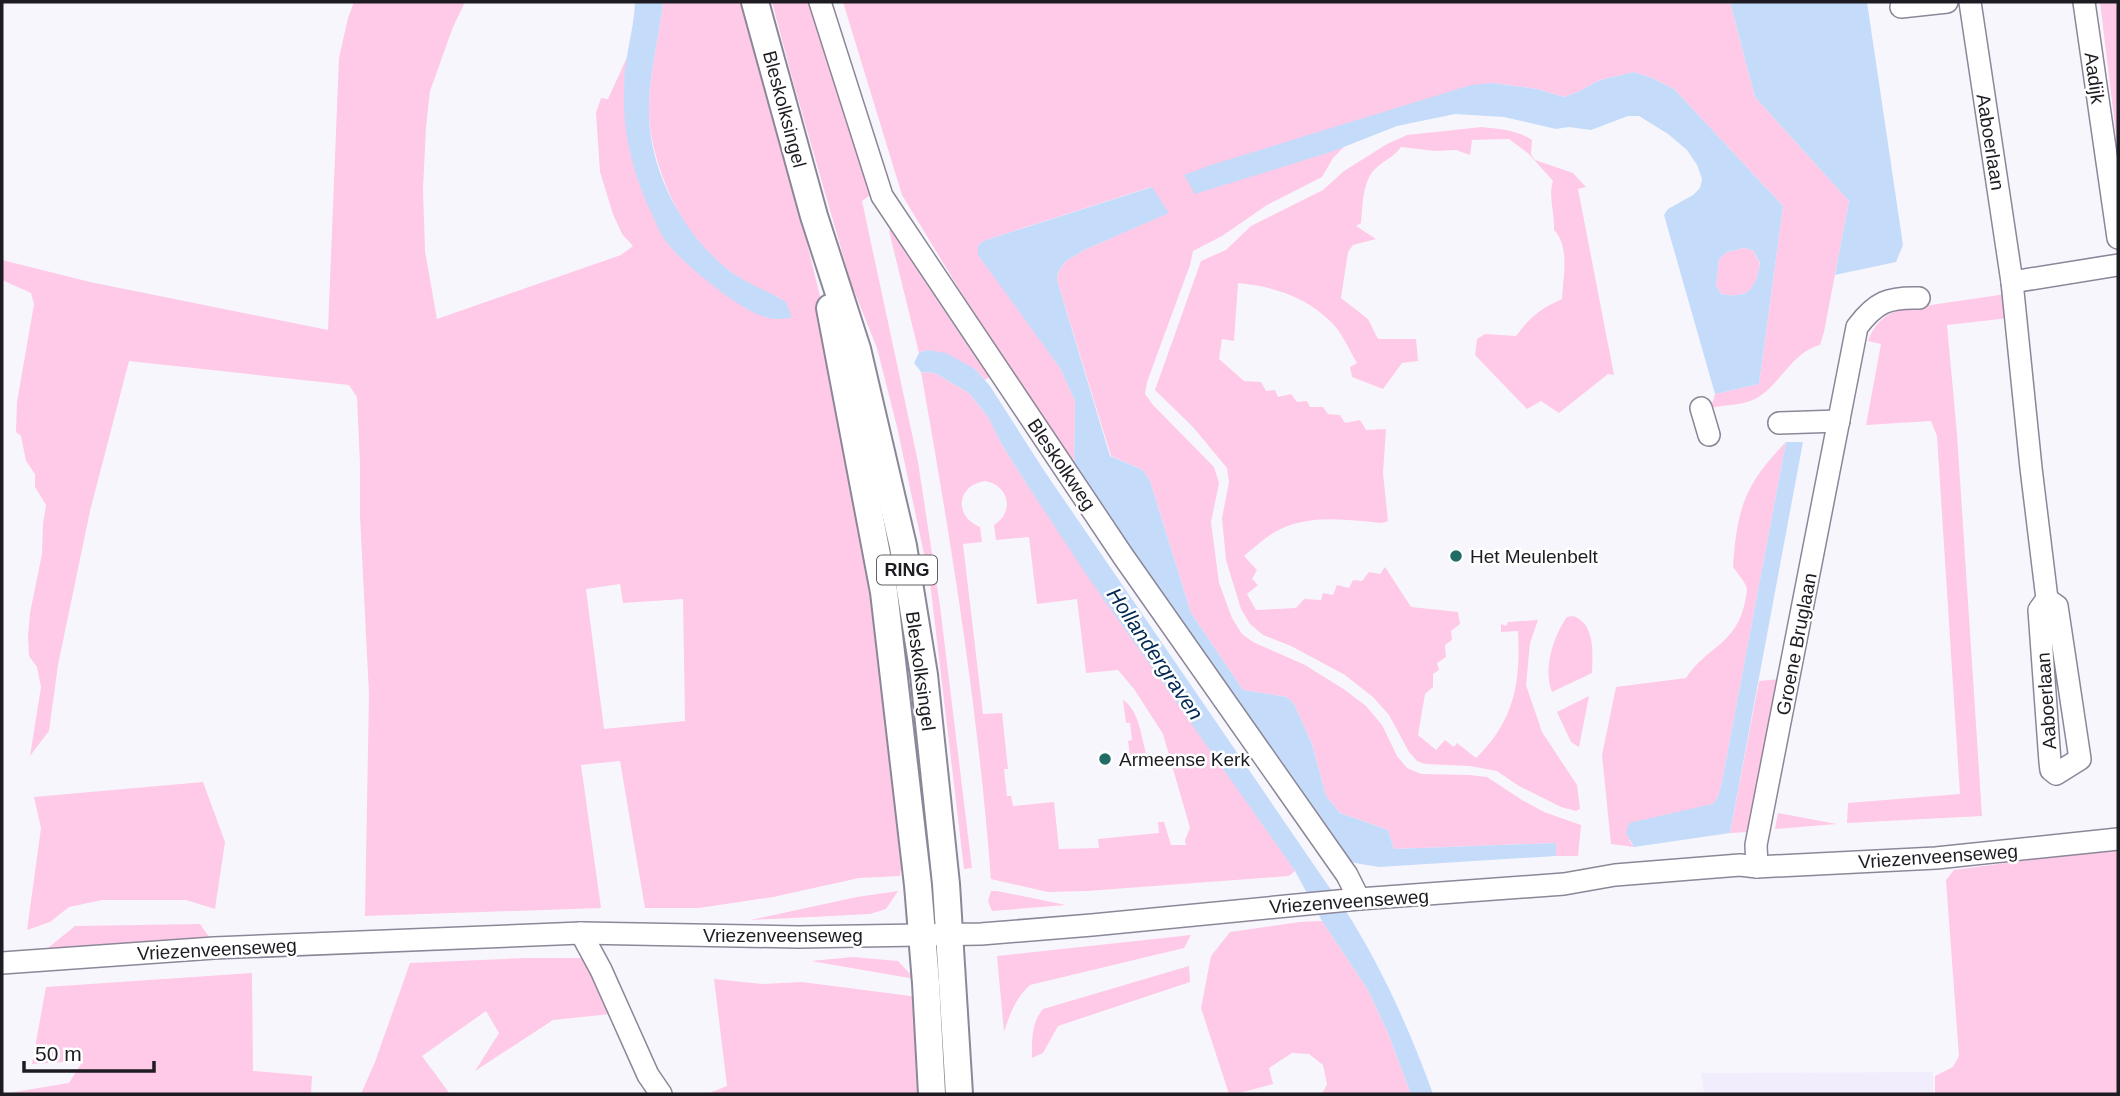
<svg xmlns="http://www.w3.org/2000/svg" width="2120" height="1096" font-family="Arial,sans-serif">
	<rect width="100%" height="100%" fill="#f8f6fd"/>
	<!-- built -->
	<path fill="#f2edfd" d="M1933 1072V1094H1704L1701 1073Z"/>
	<!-- green -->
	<g fill="#fecae7" fill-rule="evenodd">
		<path d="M354 2H465L453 27 430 91 426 127 423 189 425 251 437 319 621 255 633 246 622 234 613 214 600 172 596 113 601 98 608 99 628 55 624 85 630 153 743 307 768 318 778 297C751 287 726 271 706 251 676 221 650 156 649 114 648 76 659 39 663 2H744L793 185 833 350 879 593 902 861 900 876 859 878 773 897 699 908H645L620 761 581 765 601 908 365 916 369 694 360 516V465L357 397 349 385 129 361 90 511 58 665 49 731 30 756 41 687 37 667 29 656 28 636 30 613 42 554 43 524 46 505 35 487V474L26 461 21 436 16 432 17 402 34 304 31 293 2 280V260L90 282 328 330 339 58 348 18ZM620 584 623 603 683 599 685 721 604 729 586 589Z"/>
		<path d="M772 2H815L873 193 862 201 918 462 940 606 972 868 964 869 930 582 897 427 877 348 851 283 794 85Z"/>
		<path d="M843 2H1730L1755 97 1849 201 1824 332 1820 345C1793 352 1782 381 1760 396 1746 406 1728 404 1711 408L1715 394 1759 384 1783 206 1674 89 1652 78 1634 72 1600 80 1578 92 1564 97 1537 89 1493 83 1331 152 1344 147 1333 158 1322 177 1267 205 1222 236 1193 251 1190 265 1147 382 1145 394 1153 405 1214 467 1219 483 1211 522 1219 583 1232 618 1242 634 1253 642 1305 665 1345 690 1366 706 1382 725 1397 756 1407 768 1421 774 1469 775 1487 777 1522 800 1544 812 1581 825 1578 856H1556V843L1394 849 1388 830 1340 813 1326 796 1312 744 1294 704 1287 697 1243 690 1191 613 1150 481 1143 470 1111 456 1057 280 1058 272 1066 261 1084 250 1168 213 1151 187 986 240 978 245 1060 368 1075 401 1074 467 959 289 902 195Z"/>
		<path d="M2100 2H2118V151Z"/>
		<path d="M1482 127C1500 129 1517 130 1532 140L1531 154 1535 160 1573 173 1586 187 1578 189 1614 375 1608 374 1559 413 1541 401 1527 409 1475 355 1477 339 1485 334 1516 336C1531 316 1540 309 1562 299 1563 278 1570 246 1554 230 1555 214 1548 196 1553 181L1529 154 1509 139 1472 140 1470 155 1456 150 1435 151 1401 147C1393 158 1384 160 1375 169 1362 182 1363 206 1361 223L1356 226 1376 239 1353 245 1348 252 1341 298 1368 319 1378 339H1416L1418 361 1402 363 1383 389 1352 377 1350 367 1357 363C1349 350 1342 332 1331 322 1307 297 1272 286 1238 283L1234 341 1222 339 1219 359 1244 381 1261 382 1266 391 1275 390 1278 397 1291 394 1297 402 1307 401 1310 407H1323L1328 414 1340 415 1345 423 1360 420 1366 430 1386 429 1383 473 1388 521 1382 523C1345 520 1309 513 1275 532 1264 538 1254 548 1244 556L1257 570 1252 579 1258 585 1247 594 1256 610 1296 608 1304 599 1321 600 1323 593 1333 595 1337 585 1349 588 1353 580 1362 581 1369 572 1380 574 1385 567 1411 607 1458 612 1460 624 1451 631 1452 640 1445 645 1446 657 1437 663 1439 670 1433 674V687L1425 694 1418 735 1436 750 1445 740 1454 747 1457 743 1476 758C1514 722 1521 682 1518 631L1501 632V624L1506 626 1508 622 1538 620 1530 643 1526 685 1542 732 1577 785 1580 809 1576 811 1561 807 1519 786 1497 771 1470 766 1425 764 1417 761 1409 752 1389 715 1373 697 1345 675 1291 646 1263 635 1250 624 1241 609 1226 560 1222 518 1229 482 1227 468 1193 427 1155 390 1201 261 1226 250 1251 226 1323 190 1344 171 1387 144 1407 135Z"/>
		<path d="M894 223 993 374 985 380 975 369 927 350 919 353 889 231Z"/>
		<path d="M1744 248 1753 250 1760 264C1756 290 1748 299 1721 294L1716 285 1719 259 1727 252Z"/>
		<path d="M2006 294 2009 318 1947 325 1957 434 1982 816 1847 823 1848 803 1960 794 1937 436 1931 421 1866 425 1881 344 1868 341C1874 325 1882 317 1897 310Z"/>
		<path d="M921 372 935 373 969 393 988 417 1001 443 1026 483 1295 871 1289 876 1087 891 1048 892 991 879C978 709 951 540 921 372ZM985 481C1009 485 1015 512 994 525L996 540 1029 537 1037 604 1077 599 1086 673 1118 670 1134 689 1163 734 1190 828 1185 840 1186 845H1171L1164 822H1158L1159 833 1098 839 1099 848 1059 849 1054 802 1013 806 1011 796H1007L1004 769H1008L1002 713 983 714 963 544 982 542 980 527C953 516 957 485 985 481Z"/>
		<path d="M1786 442 1721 787 1717 799 1712 804 1629 840 1634 847 1611 844 1602 755 1616 687 1686 678C1707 646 1736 645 1745 602 1746 596 1748 591 1746 586 1743 579 1737 573 1733 567 1737 509 1744 485 1786 442Z"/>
		<path d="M1573 616C1595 623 1593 653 1592 673L1552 692C1543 668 1553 637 1567 617Z"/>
		<path d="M1781 679 1750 832 1730 833 1759 681Z"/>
		<path d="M1589 696 1579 747 1571 742 1557 712Z"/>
		<path d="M1123 700C1139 710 1141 736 1146 753L1130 755 1128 741 1132 740 1130 723H1126Z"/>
		<path d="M203 782 225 842 215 909 186 900H102L69 907 50 922 27 930 41 828 34 797Z"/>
		<path d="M1778 813 1837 824 1775 829Z"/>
		<path d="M2118 851V1094H1935V1076L1953 1067 1959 1056 1946 880 1954 870 2058 856Z"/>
		<path d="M898 891 886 909 870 914 750 920 857 897Z"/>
		<path d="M991 891H997L1066 905 992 911 988 901Z"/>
		<path d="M1322 921 1368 990 1388 1033 1411 1094H1322L1327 1084 1323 1065 1309 1054 1292 1053 1269 1068 1273 1084 1236 1094H1229L1201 1008 1211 956 1230 932 1300 922Z"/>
		<path d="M200 924 212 941 48 948 75 926Z"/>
		<path d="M1191 935 1184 948 1030 985C1015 999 1010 1014 1004 1032L997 956Z"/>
		<path d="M853 957 898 961 915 979 811 961Z"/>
		<path d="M525 958H585L611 1014 553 1020 475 1071 499 1033 486 1011 422 1056 450 1094H361L375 1062 410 963Z"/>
		<path d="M1189 966 1190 982 1058 1026 1043 1053 1032 1058C1032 1041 1031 1023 1043 1009Z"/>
		<path d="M252 973 253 1071 312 1076 311 1094H2L69 1083 83 1061 32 1064 46 987Z"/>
		<path d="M714 979 762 984 802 982 926 998 927 1094H707L727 1086Z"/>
	</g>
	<!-- water -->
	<g fill="#c4dcfa" fill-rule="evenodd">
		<path d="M635 2H663C659 39 648 76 649 114 650 171 682 232 726 268 744 283 767 290 786 302L792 317C767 325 744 308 724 294 703 278 681 261 665 240 660 233 656 224 653 216 633 176 622 131 624 87 624 58 634 31 635 2Z"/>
		<path d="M1730 2H1867L1903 245 1896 262 1835 275 1849 201 1755 97Z"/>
		<path d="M1634 72 1652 78 1674 89 1783 206 1759 384 1715 394 1664 215 1668 209 1693 195 1700 188 1702 179 1697 165 1687 150 1668 134 1639 116H1628L1591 130 1569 127 1556 129 1504 117 1455 114 1397 126 1331 152 1195 194 1184 175 1211 165 1471 85 1493 83 1537 89 1564 97 1578 92 1600 80ZM1744 248 1753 250 1760 263C1756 290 1748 299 1721 294L1716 285 1719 259 1727 252Z"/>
		<path d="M1152 187 1169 213 1084 250 1066 261 1058 272 1057 280 1110 456 1143 470 1150 481 1191 613 1243 690 1287 697 1294 704 1312 744 1326 796 1340 813 1388 830 1394 849 1556 843V856L1379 867 1355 863 1343 857 1074 467 1075 401 1060 368 978 255V245L986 240Z"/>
		<path d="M927 350 946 353 975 369 990 386 1045 472 1351 919C1385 975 1411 1033 1433 1094H1411L1388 1033 1368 990 1322 921 1295 871 1088 577 1026 483 1001 443 988 417 969 393 935 373 921 372 914 363 919 353Z"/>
		<path d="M1786 442H1803L1730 833 1634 847 1626 833 1629 823 1712 804 1717 799 1721 787Z"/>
	</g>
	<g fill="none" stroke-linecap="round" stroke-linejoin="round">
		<defs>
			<g id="minor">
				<path d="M820 2 882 196 1123 556 1347 875 1359 899"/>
				<path d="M1970 2 2012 282 2031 468 2047 599 2039 610 2050 762 2051 770 2056 774 2080 759 2057 606 2047 599"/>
				<path d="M2084 2 2118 238"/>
				<path d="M1901 7 1947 2"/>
				<path d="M2012 282 2118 265"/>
				<path d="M1701 408 1709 435"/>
				<path d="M1779 423 1839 421"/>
				<path d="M1757 867 1756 845 1857 327C1876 302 1888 297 1919 298"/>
				<path d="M581 933 601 970 648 1075 661 1094"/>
				<path d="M2 963 214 948 581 933 798 937 981 934 1092 925 1359 899 1564 884 1615 875 1740 865 1757 867 1936 858 2118 839"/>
			</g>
			<g id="major">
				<path d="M755 2 814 216 857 349 903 546 924 675 946 884 959 1094"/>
				<path d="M830 308 884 592 918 885 926 983 932 1094"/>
			</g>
		</defs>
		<!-- minor casing -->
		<use href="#minor" stroke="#8c8798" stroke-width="24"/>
		<!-- major casing -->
		<use href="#major" stroke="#8c8798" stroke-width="30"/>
		<!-- minor -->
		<use href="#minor" stroke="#fff" stroke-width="21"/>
		<!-- major -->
		<use href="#major" stroke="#fff" stroke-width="26"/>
	</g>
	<!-- markers -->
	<g fill="#226c66" stroke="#fff" stroke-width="2.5">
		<circle cx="1456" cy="556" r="7"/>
		<circle cx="1105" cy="759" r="7"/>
	</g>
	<g text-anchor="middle" stroke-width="5" stroke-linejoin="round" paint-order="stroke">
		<!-- shield labels -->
		<rect fill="#fff" stroke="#626064" stroke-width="2" x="877" y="555.5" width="60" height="29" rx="5"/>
		<g font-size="18" font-weight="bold" fill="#1e1c22">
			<text x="907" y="576">RING</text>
		</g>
		<!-- street labels -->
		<g font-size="19" fill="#1e1c22" stroke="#fff">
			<text transform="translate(2095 78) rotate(82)" y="7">Aadijk</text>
			<text transform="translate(785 109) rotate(75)" y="7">Bleskolksingel</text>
			<text transform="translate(1991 142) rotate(81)" y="7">Aaboerlaan</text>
			<text transform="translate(1062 464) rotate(56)" y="7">Bleskolkweg</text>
			<text transform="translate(1796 644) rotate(-79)" y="7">Groene Bruglaan</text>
			<text transform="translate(921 671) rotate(82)" y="7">Bleskolksingel</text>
			<text transform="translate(2046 701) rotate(-94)" y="7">Aaboerlaan</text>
			<text transform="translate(1938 856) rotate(-4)" y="7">Vriezenveenseweg</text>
			<text transform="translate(1349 901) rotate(-4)" y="7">Vriezenveenseweg</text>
			<text x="783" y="942">Vriezenveenseweg</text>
			<text transform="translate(217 949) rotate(-3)" y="7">Vriezenveenseweg</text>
		</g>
		<!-- poi labels -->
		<g font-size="19" fill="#1e1c22" stroke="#fff" text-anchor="start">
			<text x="1470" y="563">Het Meulenbelt</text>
			<text x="1119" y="766">Armeense Kerk</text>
		</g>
		<!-- water labels -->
		<g font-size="21" font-style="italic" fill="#022853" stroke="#fff">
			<text transform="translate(1155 654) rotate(56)" y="7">Hollandergraven</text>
		</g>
	</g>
	<!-- border -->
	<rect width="2120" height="1096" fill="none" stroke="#1e1c22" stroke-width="7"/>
	<!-- scale -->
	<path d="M24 1061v10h130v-10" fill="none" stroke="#1e1c22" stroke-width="3.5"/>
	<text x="35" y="1061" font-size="21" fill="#1e1c22" stroke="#ffffff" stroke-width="5" paint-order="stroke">50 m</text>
</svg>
